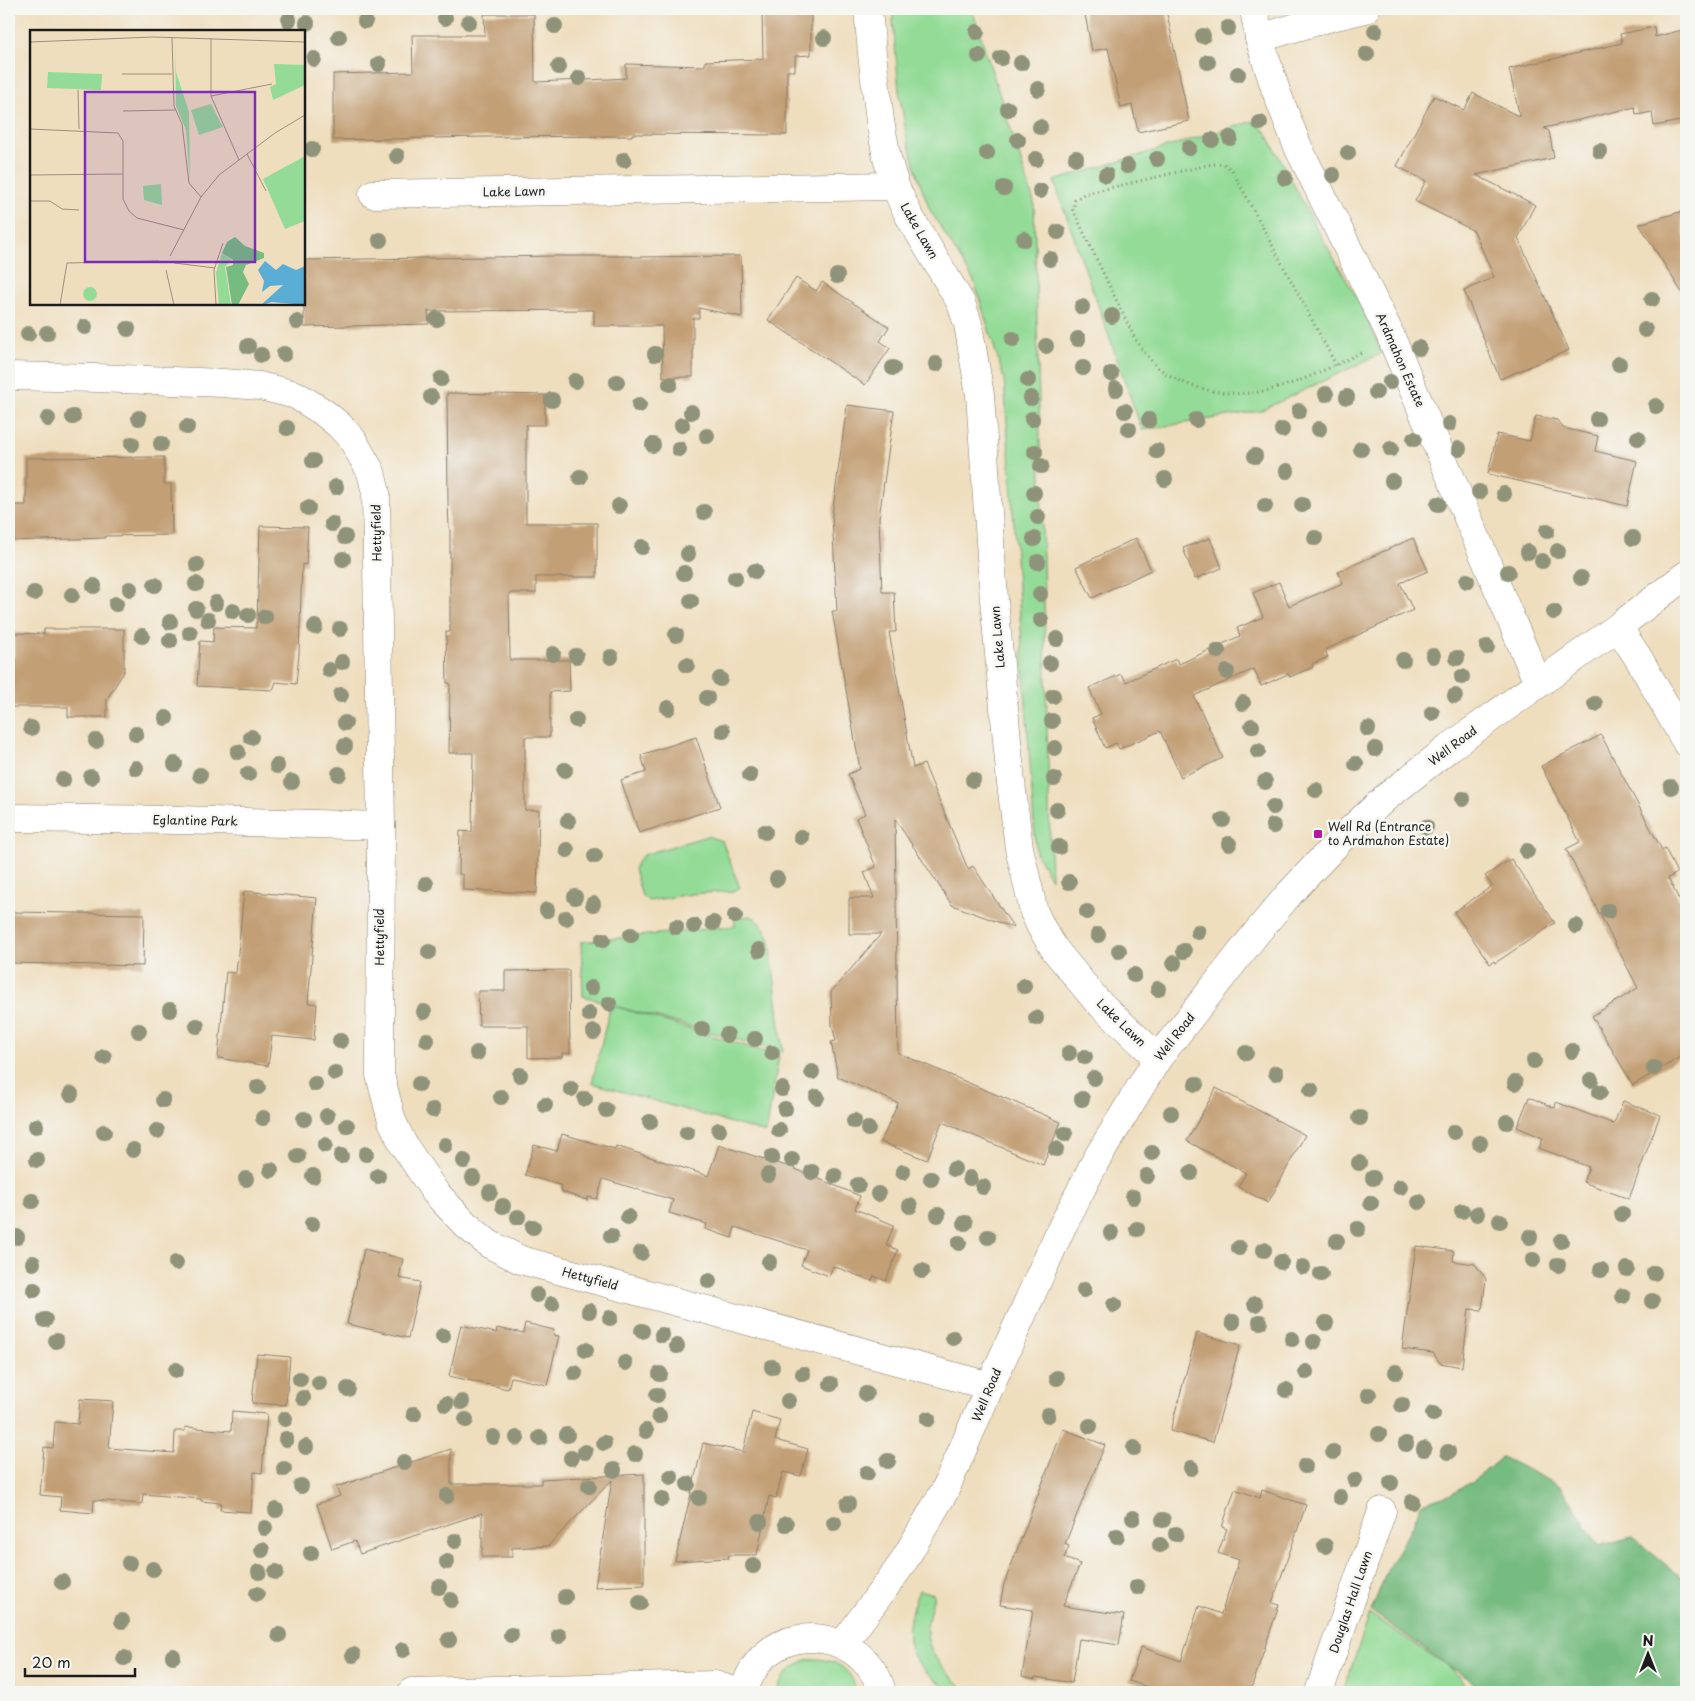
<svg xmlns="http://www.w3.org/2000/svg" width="1695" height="1701" font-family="'Playpen Sans',sans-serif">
	<rect width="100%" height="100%" fill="#f6f6f2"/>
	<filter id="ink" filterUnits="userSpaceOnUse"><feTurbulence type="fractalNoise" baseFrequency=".02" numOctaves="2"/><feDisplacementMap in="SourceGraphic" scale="10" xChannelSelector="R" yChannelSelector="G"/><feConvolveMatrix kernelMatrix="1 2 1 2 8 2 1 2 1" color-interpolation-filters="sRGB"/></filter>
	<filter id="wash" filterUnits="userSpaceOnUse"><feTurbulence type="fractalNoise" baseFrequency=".0096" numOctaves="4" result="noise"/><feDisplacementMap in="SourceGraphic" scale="20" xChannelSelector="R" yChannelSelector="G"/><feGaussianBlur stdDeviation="1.12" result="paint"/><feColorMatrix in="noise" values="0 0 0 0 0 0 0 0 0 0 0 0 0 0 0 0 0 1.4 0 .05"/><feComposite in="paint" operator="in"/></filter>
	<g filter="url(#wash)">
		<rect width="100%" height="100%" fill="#efdebe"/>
		<!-- green -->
		<g fill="#93db96" stroke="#587c59">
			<path d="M892 9H972L1034 202 1051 879 1036 853 1004 379 974 281 930 210 918 177 907 138 899 91Z"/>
			<path d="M1253 121 1266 132 1317 229 1361 305 1382 353 1260 411 1142 430 1054 181Z"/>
			<path d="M707 836 722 841 740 888 733 891 691 894 649 901 642 896 634 869 638 861 643 855Z"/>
			<path d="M751 916C762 922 766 930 770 941L783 1052 614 1006 779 1056 766 1133 592 1083 611 1004 583 996 581 942 735 926 734 918Z"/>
			<path d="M919 1590 934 1594C932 1604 929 1615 927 1625 924 1653 949 1675 968 1692 952 1692 948 1690 936 1680 900 1654 905 1626 919 1590Z"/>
			<path d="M1370 1614 1452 1669 1468 1689V1692H1343Z"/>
			<path d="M809 1659C834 1658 851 1667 857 1692H777C781 1675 792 1665 809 1659Z"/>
		</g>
		<!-- forest -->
		<path fill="#76bb7f" stroke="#496c4e" d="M1502 1457 1562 1487 1598 1546 1632 1537 1686 1581V1692H1475V1684L1371 1611 1389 1566 1413 1525 1421 1504 1452 1494 1478 1477Z"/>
		<g id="blocks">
			<!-- building -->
			<g fill="#c29f75">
				<path d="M762 9H811V55L795 56V71H787V135L632 134V136L484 137 333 140V74L413 72 412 35H485L484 14H534L535 82 609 79 626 78V64L705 66V61L763 59Z"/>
				<path d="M1084 9H1166L1189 121 1138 132 1132 105 1121 108 1108 48 1092 51Z"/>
				<path d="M1654 27 1655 37 1686 29V120L1654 126 1652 112 1636 115 1635 107 1544 128 1549 131 1554 158 1476 175 1535 205 1518 238 1569 350 1500 379 1464 291 1494 277 1474 231 1415 201 1426 181 1397 166 1434 96 1464 110 1473 93 1520 117 1509 69 1622 43 1620 34Z"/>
				<path d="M1680 212 1686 245V299L1639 224Z"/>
				<path d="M554 256H632V257L741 256 742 317 699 308V318H693V377H663L662 326H594V310L428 311 429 324 304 327V260Z"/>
				<path d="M796 278 816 291 822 282 889 327 880 341 890 348 865 385 768 320Z"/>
				<path d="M447 393 545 395V425H526V523H597V577H536V593H509L510 660H569L570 691 550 692V737H525V810H539L537 893 463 890V875L459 874 460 831 472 832 473 753H449L450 683H447L446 632H450V528H449L448 502Z"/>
				<path d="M847 405 894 411 879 518 882 592H894L896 632H889L913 768 924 764 968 869 973 866 1014 928 952 905 895 819 898 1053 1061 1122 1043 1165 942 1122 927 1160 881 1142 898 1103 838 1077 831 1042 836 1041 832 1025 831 992 881 934H849V898H874L864 872 876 867 856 818 865 814 848 774 860 769 832 611H837L832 516Z"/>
				<path d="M1536 416 1557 420 1563 428 1598 436 1595 451 1637 461 1627 506 1488 474 1497 434 1530 441Z"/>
				<path d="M164 457V484H171L172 535 105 536V538L9 541V505H26V458Z"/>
				<path d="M260 526 308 527 306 565 302 564 299 654 296 684 276 682 273 690 197 686 200 641 213 642 214 627 256 628V622H257Z"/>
				<path d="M1136 538 1151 570 1092 598 1076 567Z"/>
				<path d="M1210 538 1222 568 1195 579 1183 548Z"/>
				<path d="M1413 538 1428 571 1400 583 1413 610 1325 650 1328 657 1312 664 1313 667 1290 677 1288 674 1261 686 1254 669 1194 696 1223 758 1181 777 1160 731 1119 749 1116 743 1105 748 1092 718 1101 714 1089 688 1121 674 1126 682 1176 659 1179 664 1240 636 1237 628 1263 617 1253 593 1279 582 1289 606 1343 583 1338 572Z"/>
				<path d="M44 629H124V672L107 699V717H68V707H9V657H14V633L44 634Z"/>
				<path d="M1601 735 1662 850 1665 848 1677 873 1668 878 1686 913V1046L1682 1056 1633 1085 1592 1016 1638 988 1566 849 1580 842 1541 766Z"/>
				<path d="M696 737 720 807 639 833 621 780 646 772 641 755Z"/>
				<path d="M1511 859 1555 923 1495 963 1494 961 1490 964 1454 912 1492 886 1485 876Z"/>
				<path d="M244 891 317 898 308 1003 317 1004 314 1040 272 1036 268 1066 218 1058 226 972 236 973Z"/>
				<path d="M9 912 144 914 143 966 9 963Z"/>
				<path d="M569 970 570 1053H562V1057L528 1058V1026H479L478 991H505V971Z"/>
				<path d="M1216 1088 1305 1135 1268 1203 1238 1187 1246 1173 1187 1141Z"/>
				<path d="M1529 1097 1555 1108 1556 1102 1614 1124 1623 1101 1660 1115 1629 1199 1583 1182 1589 1167 1539 1148 1543 1138 1517 1127Z"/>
				<path d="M562 1134 615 1149 616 1146 708 1176 719 1145 793 1168 860 1196 855 1209 894 1225 886 1245 898 1250 886 1281 874 1276 872 1281 833 1266 829 1276 801 1265 807 1250 735 1227 732 1238 705 1229 707 1224 669 1213 673 1200 603 1179 597 1199 588 1197 587 1200 562 1192 560 1185 525 1175 534 1145 557 1151Z"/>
				<path d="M1416 1246 1454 1251 1453 1261 1475 1264 1486 1279 1482 1310 1469 1309 1462 1367 1440 1363 1433 1353 1402 1349Z"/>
				<path d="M364 1249 403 1259 399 1278 420 1282 408 1338 347 1324Z"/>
				<path d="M525 1323 554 1330 553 1335 559 1336 547 1385 511 1377 508 1389 449 1376 461 1325 496 1333 497 1328 523 1333Z"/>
				<path d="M1197 1333 1240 1345 1213 1442 1170 1431Z"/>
				<path d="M257 1354 290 1357 286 1405 252 1403Z"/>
				<path d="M80 1399 113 1401 109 1448 174 1453 175 1431H185V1427L231 1431 232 1411 267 1414 262 1473 254 1472 251 1512 220 1510 221 1503 201 1501V1499L143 1494 142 1504 94 1500 93 1513 60 1510 61 1497 40 1495 44 1447 53 1448 55 1422 78 1424Z"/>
				<path d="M752 1412 780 1420 775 1440 808 1449 801 1476 783 1472 776 1498 769 1496 757 1555H728L729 1558 675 1561 703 1443 743 1452Z"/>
				<path d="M1063 1429 1105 1445 1065 1544 1069 1546 1064 1558 1080 1564 1063 1606 1124 1615 1119 1645 1079 1639 1072 1683 1035 1677V1679L1022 1676 1033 1610 1000 1605 1004 1584Z"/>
				<path d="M451 1449V1484H541V1479L644 1474V1585L595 1587 612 1480 548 1546 512 1548V1557H482V1513L360 1554 355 1541 332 1549 317 1504 340 1496 336 1487Z"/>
				<path d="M1235 1489 1260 1498 1262 1490 1306 1505 1272 1603 1279 1605 1250 1692H1163L1129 1681 1141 1647 1181 1661 1199 1606 1221 1614 1239 1560 1218 1553 1227 1529 1222 1527Z"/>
			</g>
		</g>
	</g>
	<g filter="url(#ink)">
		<use href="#blocks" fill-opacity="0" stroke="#867d6d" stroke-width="1"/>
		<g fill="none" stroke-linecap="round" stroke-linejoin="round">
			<defs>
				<g id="minor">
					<path d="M868 9 872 54 880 121 887 158 895 186 908 214 961 303 968 324 980 395 994 600 1011 783 1019 848 1034 912 1041 927 1055 950 1096 1000 1158 1058"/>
					<path d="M1254 9 1259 38 1276 91 1298 147 1388 330 1538 683"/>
					<path d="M1259 38 1328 18 1366 9"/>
					<path d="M373 194 895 186"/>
					<path d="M9 376 97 378 223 383 260 386 296 395 323 412 339 425 352 439 371 472 376 493 381 826 380 1075 392 1121 403 1144 435 1192 466 1225 489 1244 521 1260 990 1386"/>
					<path d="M1618 627 1639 659 1686 742"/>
					<path d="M9 818 180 820 381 826"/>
					<path d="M412 1692 715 1685 737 1692"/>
					<path d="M1319 1692 1382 1511"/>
				</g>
				<g id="major">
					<path d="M843 1644 902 1564 945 1490 990 1386 1059 1233 1096 1160 1158 1058 1258 931 1290 893 1342 838 1384 799 1450 747 1618 627 1686 575"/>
					<path d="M743 1692C748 1679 753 1666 764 1656 803 1620 869 1641 882 1692"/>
				</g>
			</defs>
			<!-- minor casing -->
			<use href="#minor" stroke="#867d6d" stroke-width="29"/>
			<!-- major casing -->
			<use href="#major" stroke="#867d6d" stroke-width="29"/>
			<!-- path -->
			<path stroke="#867d6d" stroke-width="3" stroke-dasharray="1 4" stroke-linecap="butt" d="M1336 365 1232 170 1224 164H1212L1084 194 1075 200 1073 210 1134 337C1141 348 1149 360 1160 369 1191 392 1237 399 1273 389 1304 381 1333 366 1361 353"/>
			<!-- minor -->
			<use href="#minor" stroke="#fff" stroke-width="28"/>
			<!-- major -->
			<use href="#major" stroke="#fff" stroke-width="28"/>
		</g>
		<!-- trees -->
		<g fill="#8f9379">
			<circle cx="445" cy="18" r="8"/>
			<circle cx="289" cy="20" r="8"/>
			<circle cx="365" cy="21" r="8"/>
			<circle cx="469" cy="22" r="8"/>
			<circle cx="307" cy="23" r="8"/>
			<circle cx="555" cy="26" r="8"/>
			<circle cx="1228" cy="28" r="8"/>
			<circle cx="1375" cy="31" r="8"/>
			<circle cx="977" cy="32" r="8"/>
			<circle cx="1203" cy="36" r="8"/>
			<circle cx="339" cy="37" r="8"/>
			<circle cx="824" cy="38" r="8"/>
			<circle cx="1367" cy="54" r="8"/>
			<circle cx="979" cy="56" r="8"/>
			<circle cx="1001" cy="58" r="8"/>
			<circle cx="314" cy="59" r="8"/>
			<circle cx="1208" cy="62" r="8"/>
			<circle cx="1021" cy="63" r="8"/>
			<circle cx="379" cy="64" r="8"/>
			<circle cx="559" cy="67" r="8"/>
			<circle cx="1238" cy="74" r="8"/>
			<circle cx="579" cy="78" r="8"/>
			<circle cx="1038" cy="89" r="8"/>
			<circle cx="1008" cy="109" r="8"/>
			<circle cx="1260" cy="123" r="8"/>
			<circle cx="1040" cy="127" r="8"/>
			<circle cx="1230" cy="138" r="8"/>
			<circle cx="1018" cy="140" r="8"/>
			<circle cx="1212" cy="140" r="8"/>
			<circle cx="1189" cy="148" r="8"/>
			<circle cx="312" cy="149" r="8"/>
			<circle cx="1600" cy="151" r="8"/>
			<circle cx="987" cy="153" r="8"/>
			<circle cx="1348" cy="153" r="8"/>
			<circle cx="397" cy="156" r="8"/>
			<circle cx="1076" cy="158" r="8"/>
			<circle cx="1036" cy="159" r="8"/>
			<circle cx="1157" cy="159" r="8"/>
			<circle cx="624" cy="160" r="8"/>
			<circle cx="1127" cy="166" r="8"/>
			<circle cx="1106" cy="175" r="8"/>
			<circle cx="1333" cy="175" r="8"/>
			<circle cx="1285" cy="178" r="8"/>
			<circle cx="1004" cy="188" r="8"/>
			<circle cx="1040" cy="191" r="8"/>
			<circle cx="1058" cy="232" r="8"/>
			<circle cx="1024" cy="239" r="8"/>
			<circle cx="380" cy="240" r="8"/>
			<circle cx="1050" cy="259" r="8"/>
			<circle cx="837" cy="276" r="8"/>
			<circle cx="1652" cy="299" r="8"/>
			<circle cx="1082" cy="307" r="8"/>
			<circle cx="1112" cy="316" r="8"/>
			<circle cx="437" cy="319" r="8"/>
			<circle cx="297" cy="322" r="8"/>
			<circle cx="85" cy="327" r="8"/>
			<circle cx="128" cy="329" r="8"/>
			<circle cx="1645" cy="330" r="8"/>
			<circle cx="47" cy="333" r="8"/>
			<circle cx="28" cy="334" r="8"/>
			<circle cx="1013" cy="339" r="8"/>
			<circle cx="1078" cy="339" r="8"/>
			<circle cx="248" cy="346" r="8"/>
			<circle cx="1046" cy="346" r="8"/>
			<circle cx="1419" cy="348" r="8"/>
			<circle cx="284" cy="354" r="8"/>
			<circle cx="655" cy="354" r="8"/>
			<circle cx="261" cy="355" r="8"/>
			<circle cx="936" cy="364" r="8"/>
			<circle cx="1619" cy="364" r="8"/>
			<circle cx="893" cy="368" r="8"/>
			<circle cx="1083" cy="368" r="8"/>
			<circle cx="1111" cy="374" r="8"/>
			<circle cx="441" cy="379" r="8"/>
			<circle cx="1028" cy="380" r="8"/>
			<circle cx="575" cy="381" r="8"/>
			<circle cx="617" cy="382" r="8"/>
			<circle cx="1390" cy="382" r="8"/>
			<circle cx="670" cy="384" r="8"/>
			<circle cx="1116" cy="389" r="8"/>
			<circle cx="1376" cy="392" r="8"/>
			<circle cx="1326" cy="394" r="8"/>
			<circle cx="431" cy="397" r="8"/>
			<circle cx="1347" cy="397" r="8"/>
			<circle cx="1031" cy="398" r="8"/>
			<circle cx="552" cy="400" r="8"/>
			<circle cx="639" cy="405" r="8"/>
			<circle cx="1656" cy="406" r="8"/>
			<circle cx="1125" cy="411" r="8"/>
			<circle cx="1299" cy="411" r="8"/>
			<circle cx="691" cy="412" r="8"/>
			<circle cx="73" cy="417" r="8"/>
			<circle cx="139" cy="418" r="8"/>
			<circle cx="48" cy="419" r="8"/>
			<circle cx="1032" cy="419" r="8"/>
			<circle cx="1597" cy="419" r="8"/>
			<circle cx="1149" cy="420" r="8"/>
			<circle cx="1196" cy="420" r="8"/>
			<circle cx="1449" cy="424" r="8"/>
			<circle cx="682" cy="425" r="8"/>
			<circle cx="187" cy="427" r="8"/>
			<circle cx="287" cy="428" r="8"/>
			<circle cx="1129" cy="429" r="8"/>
			<circle cx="1319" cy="429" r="8"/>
			<circle cx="1282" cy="430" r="8"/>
			<circle cx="707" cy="436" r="8"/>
			<circle cx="1638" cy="438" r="8"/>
			<circle cx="1414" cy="439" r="8"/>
			<circle cx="132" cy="444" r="8"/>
			<circle cx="161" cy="444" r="8"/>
			<circle cx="653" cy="445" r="8"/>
			<circle cx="679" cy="449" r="8"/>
			<circle cx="1361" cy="449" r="8"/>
			<circle cx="1391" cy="449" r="8"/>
			<circle cx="1459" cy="449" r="8"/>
			<circle cx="1157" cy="451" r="8"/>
			<circle cx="1035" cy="452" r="8"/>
			<circle cx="1255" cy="456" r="8"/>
			<circle cx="313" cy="461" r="8"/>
			<circle cx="1041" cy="466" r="8"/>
			<circle cx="1287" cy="471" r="8"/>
			<circle cx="580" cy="477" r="8"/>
			<circle cx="1165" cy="479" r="8"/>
			<circle cx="1392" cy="481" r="8"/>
			<circle cx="336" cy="487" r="8"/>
			<circle cx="1479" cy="492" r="8"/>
			<circle cx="1034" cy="493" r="8"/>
			<circle cx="1504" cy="494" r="8"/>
			<circle cx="1438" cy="504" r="8"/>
			<circle cx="1302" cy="505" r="8"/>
			<circle cx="619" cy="506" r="8"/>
			<circle cx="1265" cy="506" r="8"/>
			<circle cx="308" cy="508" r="8"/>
			<circle cx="704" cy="512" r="8"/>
			<circle cx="1038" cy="517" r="8"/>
			<circle cx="332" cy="524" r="8"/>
			<circle cx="1547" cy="531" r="8"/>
			<circle cx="345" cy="537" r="8"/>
			<circle cx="1315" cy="538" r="8"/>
			<circle cx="1633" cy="538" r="8"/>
			<circle cx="1034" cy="539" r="8"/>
			<circle cx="642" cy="547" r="8"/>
			<circle cx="1558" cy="551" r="8"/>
			<circle cx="1528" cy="552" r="8"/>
			<circle cx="688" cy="554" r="8"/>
			<circle cx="343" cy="559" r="8"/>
			<circle cx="1542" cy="561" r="8"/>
			<circle cx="1038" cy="562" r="8"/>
			<circle cx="197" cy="565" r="8"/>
			<circle cx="755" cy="571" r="8"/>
			<circle cx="1508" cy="572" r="8"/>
			<circle cx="684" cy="573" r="8"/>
			<circle cx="735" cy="578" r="8"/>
			<circle cx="1581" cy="578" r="8"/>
			<circle cx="1467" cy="581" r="8"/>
			<circle cx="196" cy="584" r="8"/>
			<circle cx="155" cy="585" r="8"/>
			<circle cx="94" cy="586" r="8"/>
			<circle cx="130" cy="589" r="8"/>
			<circle cx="34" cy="593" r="8"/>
			<circle cx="1040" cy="594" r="8"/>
			<circle cx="72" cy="595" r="8"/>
			<circle cx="691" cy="601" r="8"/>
			<circle cx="216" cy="603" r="8"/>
			<circle cx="116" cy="604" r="8"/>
			<circle cx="196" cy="609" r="8"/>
			<circle cx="233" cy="611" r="8"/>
			<circle cx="1554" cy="612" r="8"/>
			<circle cx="248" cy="615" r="8"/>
			<circle cx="265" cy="617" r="8"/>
			<circle cx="208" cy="620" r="8"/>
			<circle cx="1041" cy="620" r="8"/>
			<circle cx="170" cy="622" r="8"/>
			<circle cx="315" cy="627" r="8"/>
			<circle cx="340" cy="629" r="8"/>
			<circle cx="190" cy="633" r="8"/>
			<circle cx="676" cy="635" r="8"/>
			<circle cx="142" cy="636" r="8"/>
			<circle cx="1057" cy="639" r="8"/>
			<circle cx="170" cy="641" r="8"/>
			<circle cx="1487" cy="647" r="8"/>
			<circle cx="1218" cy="651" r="8"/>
			<circle cx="553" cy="654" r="8"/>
			<circle cx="576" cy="656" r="8"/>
			<circle cx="1433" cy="656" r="8"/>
			<circle cx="611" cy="657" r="8"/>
			<circle cx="1457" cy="658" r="8"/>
			<circle cx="1403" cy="660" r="8"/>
			<circle cx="342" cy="662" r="8"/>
			<circle cx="1050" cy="663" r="8"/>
			<circle cx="687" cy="665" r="8"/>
			<circle cx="329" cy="670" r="8"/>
			<circle cx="1227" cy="672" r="8"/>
			<circle cx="1462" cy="677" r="8"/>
			<circle cx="720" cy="679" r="8"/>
			<circle cx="341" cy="695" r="8"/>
			<circle cx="1053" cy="696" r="8"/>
			<circle cx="1455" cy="696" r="8"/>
			<circle cx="707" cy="698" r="8"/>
			<circle cx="1243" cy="703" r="8"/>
			<circle cx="1595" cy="704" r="8"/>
			<circle cx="668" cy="708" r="8"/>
			<circle cx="1432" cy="713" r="8"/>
			<circle cx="166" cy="718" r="8"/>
			<circle cx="576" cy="720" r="8"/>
			<circle cx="1052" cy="721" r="8"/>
			<circle cx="345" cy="723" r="8"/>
			<circle cx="1252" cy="726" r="8"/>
			<circle cx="31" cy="728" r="8"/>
			<circle cx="1368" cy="729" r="8"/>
			<circle cx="723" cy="731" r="8"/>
			<circle cx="136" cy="734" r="8"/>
			<circle cx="251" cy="737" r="8"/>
			<circle cx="96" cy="741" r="8"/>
			<circle cx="345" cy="746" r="8"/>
			<circle cx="1055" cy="748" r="8"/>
			<circle cx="1375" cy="749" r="8"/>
			<circle cx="1258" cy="751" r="8"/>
			<circle cx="238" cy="752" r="8"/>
			<circle cx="175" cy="764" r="8"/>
			<circle cx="1356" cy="764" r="8"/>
			<circle cx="277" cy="766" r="8"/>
			<circle cx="136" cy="768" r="8"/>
			<circle cx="565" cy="770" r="8"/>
			<circle cx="248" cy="774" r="8"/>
			<circle cx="339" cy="774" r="8"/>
			<circle cx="200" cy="775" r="8"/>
			<circle cx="750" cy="775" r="8"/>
			<circle cx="91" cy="777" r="8"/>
			<circle cx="1054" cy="779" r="8"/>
			<circle cx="63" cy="780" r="8"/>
			<circle cx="973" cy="780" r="8"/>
			<circle cx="292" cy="782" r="8"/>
			<circle cx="1265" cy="782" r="8"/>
			<circle cx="1671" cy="787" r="8"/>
			<circle cx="1316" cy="790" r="8"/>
			<circle cx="1463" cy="799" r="8"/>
			<circle cx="1273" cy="807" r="8"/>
			<circle cx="1057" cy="810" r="8"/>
			<circle cx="1223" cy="820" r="8"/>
			<circle cx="568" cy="821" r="8"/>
			<circle cx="1273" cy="826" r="8"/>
			<circle cx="1426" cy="827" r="8"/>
			<circle cx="765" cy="832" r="8"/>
			<circle cx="801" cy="837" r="8"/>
			<circle cx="1229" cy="844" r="8"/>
			<circle cx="1059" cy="847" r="8"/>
			<circle cx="567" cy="850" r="8"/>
			<circle cx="1527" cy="851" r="8"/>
			<circle cx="595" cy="856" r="8"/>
			<circle cx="777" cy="879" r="8"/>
			<circle cx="1069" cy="882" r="8"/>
			<circle cx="426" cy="884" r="8"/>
			<circle cx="575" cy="897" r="8"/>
			<circle cx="593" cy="904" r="8"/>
			<circle cx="547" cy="910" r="8"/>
			<circle cx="1608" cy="911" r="8"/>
			<circle cx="1087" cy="912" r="8"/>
			<circle cx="735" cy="916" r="8"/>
			<circle cx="566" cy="918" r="8"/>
			<circle cx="713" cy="923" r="8"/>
			<circle cx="694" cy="926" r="8"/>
			<circle cx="1576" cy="926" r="8"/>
			<circle cx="676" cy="927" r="8"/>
			<circle cx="1198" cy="932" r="8"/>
			<circle cx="631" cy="935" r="8"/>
			<circle cx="1098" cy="935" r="8"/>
			<circle cx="603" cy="940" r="8"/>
			<circle cx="759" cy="950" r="8"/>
			<circle cx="1119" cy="951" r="8"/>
			<circle cx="1184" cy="951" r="8"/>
			<circle cx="429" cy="952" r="8"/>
			<circle cx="1174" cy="963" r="8"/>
			<circle cx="1134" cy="975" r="8"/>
			<circle cx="1024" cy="986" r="8"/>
			<circle cx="591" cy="988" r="8"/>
			<circle cx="1158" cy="989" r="8"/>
			<circle cx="609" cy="1004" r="8"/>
			<circle cx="170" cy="1010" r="8"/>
			<circle cx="424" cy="1012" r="8"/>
			<circle cx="589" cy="1014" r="8"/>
			<circle cx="1036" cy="1018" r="8"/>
			<circle cx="197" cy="1026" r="8"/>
			<circle cx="702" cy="1029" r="8"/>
			<circle cx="139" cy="1031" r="8"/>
			<circle cx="594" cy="1032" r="8"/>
			<circle cx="727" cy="1035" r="8"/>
			<circle cx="755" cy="1039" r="8"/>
			<circle cx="427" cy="1040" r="8"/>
			<circle cx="340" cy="1041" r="8"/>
			<circle cx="1572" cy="1051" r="8"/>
			<circle cx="477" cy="1053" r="8"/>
			<circle cx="772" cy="1053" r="8"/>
			<circle cx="1069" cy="1053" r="8"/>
			<circle cx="1246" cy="1053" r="8"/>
			<circle cx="104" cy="1057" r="8"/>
			<circle cx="1085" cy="1057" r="8"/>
			<circle cx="1534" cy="1061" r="8"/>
			<circle cx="1654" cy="1068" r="8"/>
			<circle cx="812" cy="1072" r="8"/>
			<circle cx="335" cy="1073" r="8"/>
			<circle cx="1276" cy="1073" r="8"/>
			<circle cx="520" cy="1075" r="8"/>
			<circle cx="1094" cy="1078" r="8"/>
			<circle cx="1591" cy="1080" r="8"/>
			<circle cx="1515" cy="1083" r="8"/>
			<circle cx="315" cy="1084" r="8"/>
			<circle cx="419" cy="1084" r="8"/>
			<circle cx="1196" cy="1084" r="8"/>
			<circle cx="258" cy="1087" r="8"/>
			<circle cx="571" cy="1089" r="8"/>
			<circle cx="782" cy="1089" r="8"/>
			<circle cx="1311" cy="1090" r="8"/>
			<circle cx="1600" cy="1092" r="8"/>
			<circle cx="71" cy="1094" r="8"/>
			<circle cx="501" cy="1097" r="8"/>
			<circle cx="817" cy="1097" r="8"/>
			<circle cx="585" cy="1099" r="8"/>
			<circle cx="1082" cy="1099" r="8"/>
			<circle cx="163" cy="1100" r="8"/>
			<circle cx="545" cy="1105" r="8"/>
			<circle cx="785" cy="1109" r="8"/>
			<circle cx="433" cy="1110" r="8"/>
			<circle cx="606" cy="1110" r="8"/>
			<circle cx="1171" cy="1113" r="8"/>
			<circle cx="327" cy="1116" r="8"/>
			<circle cx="263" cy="1118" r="8"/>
			<circle cx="1360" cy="1118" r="8"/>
			<circle cx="304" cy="1119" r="8"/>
			<circle cx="854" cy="1121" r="8"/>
			<circle cx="650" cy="1122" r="8"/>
			<circle cx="1507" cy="1122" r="8"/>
			<circle cx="36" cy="1126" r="8"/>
			<circle cx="347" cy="1126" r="8"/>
			<circle cx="868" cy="1129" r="8"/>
			<circle cx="719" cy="1130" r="8"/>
			<circle cx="779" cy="1130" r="8"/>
			<circle cx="157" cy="1131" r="8"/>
			<circle cx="104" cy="1132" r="8"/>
			<circle cx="1454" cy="1132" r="8"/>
			<circle cx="687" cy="1133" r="8"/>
			<circle cx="1065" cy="1134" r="8"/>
			<circle cx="1480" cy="1143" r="8"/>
			<circle cx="325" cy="1145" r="8"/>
			<circle cx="445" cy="1145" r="8"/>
			<circle cx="1056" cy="1149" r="8"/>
			<circle cx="133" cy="1150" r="8"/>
			<circle cx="1152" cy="1153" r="8"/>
			<circle cx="366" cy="1154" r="8"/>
			<circle cx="298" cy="1156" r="8"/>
			<circle cx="341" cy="1156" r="8"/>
			<circle cx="772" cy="1157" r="8"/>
			<circle cx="37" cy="1160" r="8"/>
			<circle cx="792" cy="1160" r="8"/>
			<circle cx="464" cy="1161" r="8"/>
			<circle cx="1359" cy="1163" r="8"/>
			<circle cx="954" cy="1169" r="8"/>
			<circle cx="271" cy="1170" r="8"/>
			<circle cx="812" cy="1172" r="8"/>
			<circle cx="903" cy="1172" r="8"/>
			<circle cx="1191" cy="1173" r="8"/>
			<circle cx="768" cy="1175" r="8"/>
			<circle cx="313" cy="1176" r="8"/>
			<circle cx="378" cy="1176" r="8"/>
			<circle cx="835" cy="1176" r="8"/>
			<circle cx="1147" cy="1176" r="8"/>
			<circle cx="473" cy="1178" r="8"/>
			<circle cx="970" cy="1178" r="8"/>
			<circle cx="1373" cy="1178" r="8"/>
			<circle cx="246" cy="1179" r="8"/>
			<circle cx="931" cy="1179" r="8"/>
			<circle cx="858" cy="1185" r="8"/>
			<circle cx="983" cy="1187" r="8"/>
			<circle cx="1400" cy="1187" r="8"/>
			<circle cx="490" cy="1192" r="8"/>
			<circle cx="878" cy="1194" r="8"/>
			<circle cx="1133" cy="1197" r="8"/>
			<circle cx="32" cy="1201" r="8"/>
			<circle cx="1419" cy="1202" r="8"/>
			<circle cx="1371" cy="1203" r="8"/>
			<circle cx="503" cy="1206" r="8"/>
			<circle cx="910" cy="1206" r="8"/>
			<circle cx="1462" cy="1211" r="8"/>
			<circle cx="1477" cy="1214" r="8"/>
			<circle cx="1622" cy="1214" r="8"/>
			<circle cx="938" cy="1215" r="8"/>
			<circle cx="518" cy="1217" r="8"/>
			<circle cx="628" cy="1217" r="8"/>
			<circle cx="1500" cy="1221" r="8"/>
			<circle cx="965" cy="1223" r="8"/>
			<circle cx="312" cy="1224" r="8"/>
			<circle cx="533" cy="1227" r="8"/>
			<circle cx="1137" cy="1229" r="8"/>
			<circle cx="1358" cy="1229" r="8"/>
			<circle cx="1111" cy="1233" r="8"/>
			<circle cx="611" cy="1236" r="8"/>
			<circle cx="17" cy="1237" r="8"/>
			<circle cx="988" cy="1237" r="8"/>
			<circle cx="1530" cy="1237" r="8"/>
			<circle cx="1337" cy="1241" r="8"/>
			<circle cx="1561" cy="1241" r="8"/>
			<circle cx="959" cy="1243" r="8"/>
			<circle cx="1239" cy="1248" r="8"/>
			<circle cx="1264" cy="1250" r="8"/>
			<circle cx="641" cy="1253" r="8"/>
			<circle cx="1533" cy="1260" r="8"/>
			<circle cx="769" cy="1262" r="8"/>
			<circle cx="1281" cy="1262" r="8"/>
			<circle cx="33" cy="1263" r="8"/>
			<circle cx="176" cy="1263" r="8"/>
			<circle cx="1558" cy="1265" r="8"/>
			<circle cx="1303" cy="1267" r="8"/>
			<circle cx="1627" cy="1269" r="8"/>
			<circle cx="1601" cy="1270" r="8"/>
			<circle cx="922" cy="1271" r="8"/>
			<circle cx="1654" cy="1273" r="8"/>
			<circle cx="1321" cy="1274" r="8"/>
			<circle cx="709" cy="1281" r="8"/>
			<circle cx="34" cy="1290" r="8"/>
			<circle cx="1084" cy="1290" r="8"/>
			<circle cx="537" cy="1295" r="8"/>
			<circle cx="1623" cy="1296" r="8"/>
			<circle cx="1652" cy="1301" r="8"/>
			<circle cx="552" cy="1304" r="8"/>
			<circle cx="1255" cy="1304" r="8"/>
			<circle cx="1114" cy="1305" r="8"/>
			<circle cx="589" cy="1311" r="8"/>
			<circle cx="610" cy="1318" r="8"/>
			<circle cx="45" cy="1320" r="8"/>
			<circle cx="1233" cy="1322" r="8"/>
			<circle cx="1260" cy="1322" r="8"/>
			<circle cx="1326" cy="1323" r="8"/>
			<circle cx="642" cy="1331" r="8"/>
			<circle cx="662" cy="1335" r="8"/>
			<circle cx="443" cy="1336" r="8"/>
			<circle cx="953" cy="1338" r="8"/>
			<circle cx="1292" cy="1339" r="8"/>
			<circle cx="56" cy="1341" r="8"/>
			<circle cx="1314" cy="1342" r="8"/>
			<circle cx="677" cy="1346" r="8"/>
			<circle cx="586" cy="1350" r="8"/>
			<circle cx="625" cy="1363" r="8"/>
			<circle cx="772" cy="1367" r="8"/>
			<circle cx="176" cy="1370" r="8"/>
			<circle cx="1306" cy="1372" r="8"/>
			<circle cx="1396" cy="1372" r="8"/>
			<circle cx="575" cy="1373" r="8"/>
			<circle cx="660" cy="1374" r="8"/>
			<circle cx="803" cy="1374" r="8"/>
			<circle cx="1057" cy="1378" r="8"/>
			<circle cx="300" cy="1379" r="8"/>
			<circle cx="319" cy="1383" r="8"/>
			<circle cx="831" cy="1384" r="8"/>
			<circle cx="348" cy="1389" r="8"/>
			<circle cx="1286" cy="1390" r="8"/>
			<circle cx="866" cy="1394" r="8"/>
			<circle cx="657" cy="1395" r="8"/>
			<circle cx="1369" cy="1395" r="8"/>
			<circle cx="303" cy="1398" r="8"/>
			<circle cx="788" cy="1401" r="8"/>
			<circle cx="462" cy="1402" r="8"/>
			<circle cx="446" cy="1404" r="8"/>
			<circle cx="1402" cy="1405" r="8"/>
			<circle cx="414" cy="1414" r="8"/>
			<circle cx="1433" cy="1414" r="8"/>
			<circle cx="1048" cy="1415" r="8"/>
			<circle cx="659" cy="1416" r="8"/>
			<circle cx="285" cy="1419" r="8"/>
			<circle cx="928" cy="1419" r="8"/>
			<circle cx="466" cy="1420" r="8"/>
			<circle cx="1090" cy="1426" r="8"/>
			<circle cx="646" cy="1431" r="8"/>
			<circle cx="1379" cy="1434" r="8"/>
			<circle cx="567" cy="1435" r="8"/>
			<circle cx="493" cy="1437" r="8"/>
			<circle cx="517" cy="1438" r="8"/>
			<circle cx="540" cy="1438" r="8"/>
			<circle cx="286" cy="1439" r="8"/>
			<circle cx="604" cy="1443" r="8"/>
			<circle cx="1406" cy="1444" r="8"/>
			<circle cx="306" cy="1447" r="8"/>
			<circle cx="1134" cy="1448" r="8"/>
			<circle cx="1424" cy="1449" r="8"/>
			<circle cx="585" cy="1452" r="8"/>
			<circle cx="1333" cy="1452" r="8"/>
			<circle cx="1448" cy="1452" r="8"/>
			<circle cx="635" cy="1454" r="8"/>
			<circle cx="571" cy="1458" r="8"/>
			<circle cx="888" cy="1461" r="8"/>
			<circle cx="404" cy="1462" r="8"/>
			<circle cx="1305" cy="1466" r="8"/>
			<circle cx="1191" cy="1468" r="8"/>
			<circle cx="284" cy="1469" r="8"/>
			<circle cx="614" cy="1470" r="8"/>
			<circle cx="867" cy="1473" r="8"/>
			<circle cx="671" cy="1477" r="8"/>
			<circle cx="1355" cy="1480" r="8"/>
			<circle cx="1391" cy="1483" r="8"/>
			<circle cx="688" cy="1484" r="8"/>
			<circle cx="301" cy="1486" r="8"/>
			<circle cx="589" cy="1486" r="8"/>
			<circle cx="447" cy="1496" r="8"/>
			<circle cx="1340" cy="1497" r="8"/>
			<circle cx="699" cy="1498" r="8"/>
			<circle cx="662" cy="1499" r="8"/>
			<circle cx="1412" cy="1502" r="8"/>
			<circle cx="848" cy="1504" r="8"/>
			<circle cx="276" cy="1510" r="8"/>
			<circle cx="1133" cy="1518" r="8"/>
			<circle cx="1163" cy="1520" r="8"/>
			<circle cx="760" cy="1522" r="8"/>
			<circle cx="834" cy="1523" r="8"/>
			<circle cx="786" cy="1524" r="8"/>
			<circle cx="265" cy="1528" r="8"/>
			<circle cx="1176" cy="1534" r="8"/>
			<circle cx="1117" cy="1536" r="8"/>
			<circle cx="455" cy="1541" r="8"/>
			<circle cx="1160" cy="1545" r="8"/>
			<circle cx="1325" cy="1546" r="8"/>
			<circle cx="262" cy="1550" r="8"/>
			<circle cx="311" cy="1553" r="8"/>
			<circle cx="447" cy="1562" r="8"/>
			<circle cx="129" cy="1563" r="8"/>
			<circle cx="753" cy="1566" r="8"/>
			<circle cx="153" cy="1569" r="8"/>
			<circle cx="259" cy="1572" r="8"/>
			<circle cx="276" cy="1572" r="8"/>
			<circle cx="62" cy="1582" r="8"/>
			<circle cx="439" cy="1587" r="8"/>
			<circle cx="1137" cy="1587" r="8"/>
			<circle cx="257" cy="1594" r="8"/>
			<circle cx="565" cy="1597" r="8"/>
			<circle cx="451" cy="1600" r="8"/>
			<circle cx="640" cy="1603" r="8"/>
			<circle cx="122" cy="1621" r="8"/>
			<circle cx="279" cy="1635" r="8"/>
			<circle cx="511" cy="1635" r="8"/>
			<circle cx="559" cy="1636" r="8"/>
			<circle cx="449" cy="1640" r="8"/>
			<circle cx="403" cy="1650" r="8"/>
			<circle cx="353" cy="1655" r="8"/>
			<circle cx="173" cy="1656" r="8"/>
			<circle cx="124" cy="1658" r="8"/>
		</g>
	</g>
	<!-- markers -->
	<rect fill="#b5179e" stroke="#f6f6f2" stroke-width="2" x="1313" y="829" width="10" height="10" rx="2.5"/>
	<g text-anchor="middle" stroke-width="5" stroke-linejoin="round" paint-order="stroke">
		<!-- street labels -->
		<g font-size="12" fill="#1c1c1c" stroke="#f6f6f2">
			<text transform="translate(514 192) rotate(-1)" y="4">Lake Lawn</text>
			<text transform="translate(919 231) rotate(60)" y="4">Lake Lawn</text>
			<text transform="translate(1400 360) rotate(66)" y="4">Ardmahon Estate</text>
			<text transform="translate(377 533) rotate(-91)" y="4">Hettyfield</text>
			<text transform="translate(998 637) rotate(-95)" y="4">Lake Lawn</text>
			<text transform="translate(1453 746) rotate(-37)" y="4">Well Road</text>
			<text transform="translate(195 821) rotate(1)" y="4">Eglantine Park</text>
			<text transform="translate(380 937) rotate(-90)" y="4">Hettyfield</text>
			<text transform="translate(1121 1023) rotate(44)" y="4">Lake Lawn</text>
			<text transform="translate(1175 1037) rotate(-52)" y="4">Well Road</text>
			<text transform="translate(590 1279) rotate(15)" y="4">Hettyfield</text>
			<text transform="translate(987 1395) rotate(-67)" y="4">Well Road</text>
			<text transform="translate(1351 1602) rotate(-71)" y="4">Douglas Hall Lawn</text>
		</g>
		<!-- poi labels -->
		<g font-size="12" fill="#1c1c1c" stroke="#f6f6f2" text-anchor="start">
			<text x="1328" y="831">Well Rd (Entrance<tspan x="1328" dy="14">to Ardmahon Estate)</tspan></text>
		</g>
	</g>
	<!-- overview -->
	<g transform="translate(30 30)">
		<rect width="275" height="275" fill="#efdebe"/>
		<path d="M145 12 146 42 159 82 160 150 156 100 146 76ZM244 34 275 35V55L243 70 240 57 246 54ZM18 42 72 44 71 60 17 58ZM181 74 193 97 169 105 161 80ZM275 126V191L255 199 233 149ZM131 154 132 175 114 170 113 156ZM192 223 202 230 195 237 201 275H189L186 243ZM53 264a7 7 0 1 1 14 0a7 7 0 1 1-14 0Z" fill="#93db96"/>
		<path d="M205 207 215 216 234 223V228L216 235 213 242 219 254 208 275H202L196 237 203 235V230L192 223 197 212Z" fill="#76bb7f"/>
		<path d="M235 231 246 240 253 234 266 240 275 236V275L242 272 231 275 253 255 240 256 232 262 234 251 228 240Z" fill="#5aaed6"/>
		<path fill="none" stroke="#9b907d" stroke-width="1" d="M142 7 144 76 152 94 159 153 171 167M181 8V66L209 130M0 12 123 7 275 12M92 44H142M48 60 49 99M181 66 242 54M93 81 145 80M0 99 88 103 93 111V169L99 181 107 188 154 200M217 124 236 161M0 145 93 144M0 171H20L32 179 49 180M140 226 171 167 189 145 245 103 275 85M144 233 185 238M136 240 144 275M30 275 37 233 129 231M186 275 184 240 193 213"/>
		<path fill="#7b2cbf" fill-opacity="0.15" stroke="#7b2cbf" stroke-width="2.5" d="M55 62H225V232H55Z"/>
		<rect width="275" height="275" fill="none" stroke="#1c1c1c" stroke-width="2.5"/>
	</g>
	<!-- margin -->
	<rect width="1695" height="1701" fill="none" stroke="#f6f6f2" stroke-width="30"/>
	<!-- north arrow -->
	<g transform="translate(1648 1654)" stroke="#f6f6f2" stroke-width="4" paint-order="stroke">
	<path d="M0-4L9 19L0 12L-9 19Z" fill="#1c1c1c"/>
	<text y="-8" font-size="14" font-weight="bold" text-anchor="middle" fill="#1c1c1c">N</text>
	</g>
	<!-- scale -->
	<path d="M25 1668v8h110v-8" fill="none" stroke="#1c1c1c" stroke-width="2.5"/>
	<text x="32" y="1668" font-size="15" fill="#1c1c1c" stroke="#f6f6f2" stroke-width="4" paint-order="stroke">20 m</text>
</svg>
